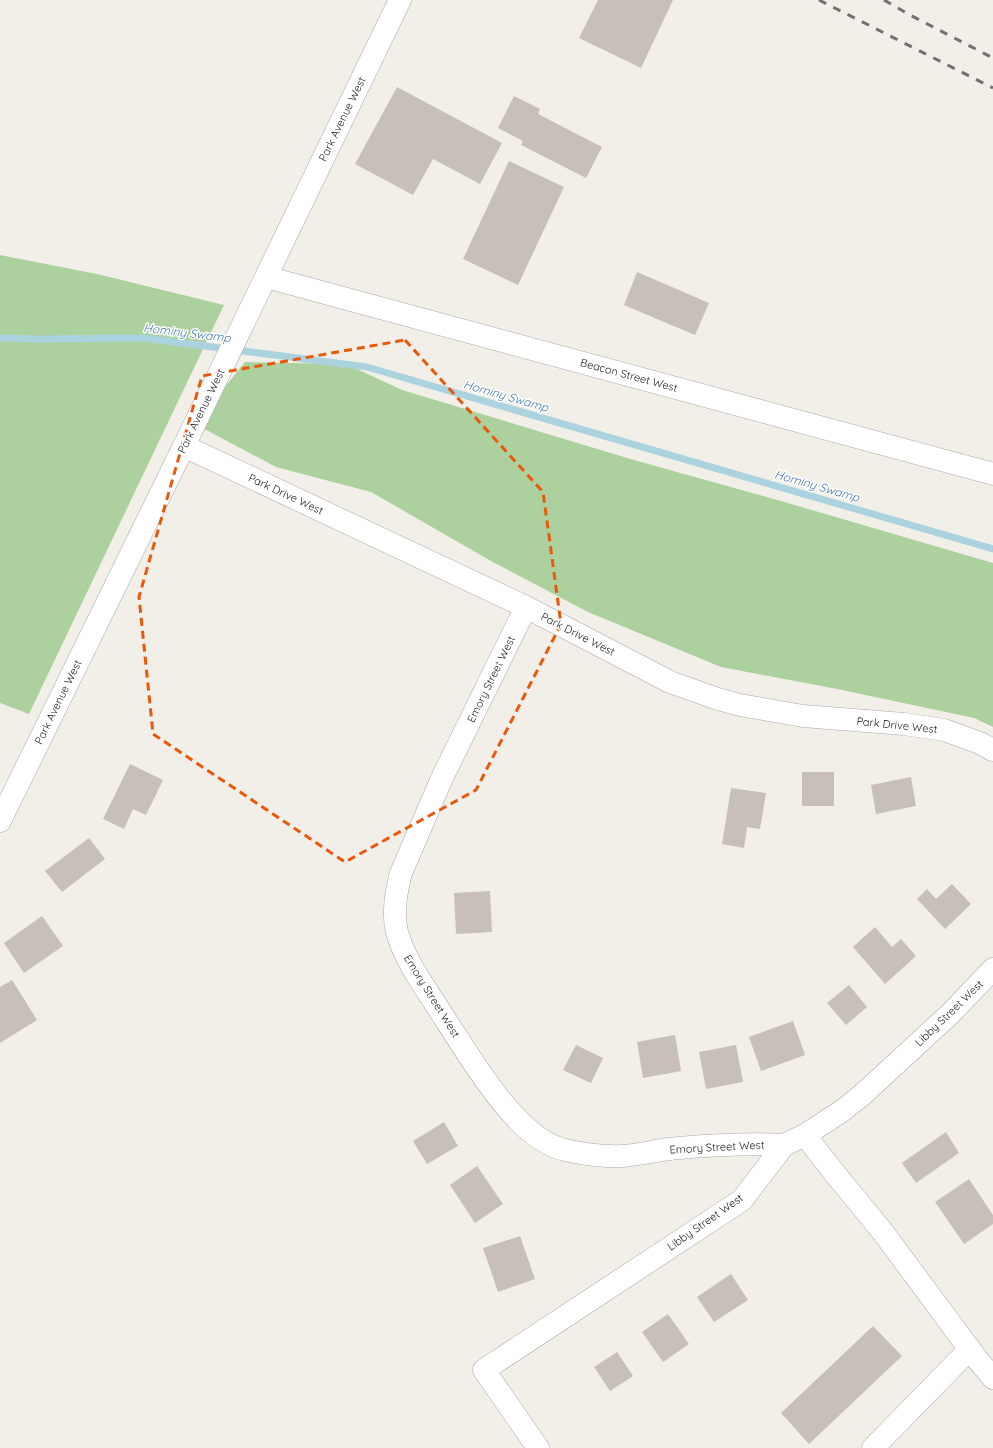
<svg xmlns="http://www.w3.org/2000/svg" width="993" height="1448" font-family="Quicksand,sans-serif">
	<rect width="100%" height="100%" fill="#f2efe9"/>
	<!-- forest -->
	<g fill="#add19e">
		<path d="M0 255 97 274 224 305 29 714 0 703Z"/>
		<path d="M245 362 346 364 402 390 634 460 781 501 993 563V727L974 718 837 689 721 667 588 612 491 561 371 492 276 467 195 424Z"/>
	</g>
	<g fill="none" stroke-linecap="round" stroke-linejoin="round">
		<!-- stream -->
		<path stroke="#aad3df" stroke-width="7" d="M0 338 38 339 143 338 367 367 993 549"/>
	</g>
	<!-- building -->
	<g fill="#c7bfb8">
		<path d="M598 0H673L641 68 579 38Z"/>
		<path d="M397 87 502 143 480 184 433 159 413 195 355 164Z"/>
		<path d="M514 96 540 109 538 114 602 147 586 178 521 145 523 141 498 128Z"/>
		<path d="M509 161 564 187 518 285 463 259Z"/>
		<path d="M637 272 709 303 695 335 624 305Z"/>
		<path d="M130 764 163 780 146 815 133 809 124 829 103 819Z"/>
		<rect x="802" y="772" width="32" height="34"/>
		<path d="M911 777 916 806 876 814 871 785Z"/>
		<path d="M731 788 766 793 760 829 747 827 744 848 722 844Z"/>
		<path d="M89 838 105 859 62 892 45 871Z"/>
		<path d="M952 884 971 904 945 929 917 899 927 889 936 899Z"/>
		<path d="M490 891 492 932 456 934 454 893Z"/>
		<path d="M42 916 63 946 24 973 4 943Z"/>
		<path d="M875 927 892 947 901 939 916 956 885 984 853 947Z"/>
		<path d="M12 980 37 1020 0 1043V987Z"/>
		<path d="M849 985 867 1007 846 1025 827 1003Z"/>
		<path d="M793 1021 805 1055 761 1071 749 1037Z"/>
		<path d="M675 1035 681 1071 643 1078 637 1042Z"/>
		<path d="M576 1045 603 1058 591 1083 563 1070Z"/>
		<path d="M736 1045 743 1082 706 1089 699 1052Z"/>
		<path d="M444 1122 458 1146 427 1164 413 1141Z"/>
		<path d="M946 1132 959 1153 916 1183 902 1163Z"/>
		<path d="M477 1166 503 1204 475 1223 450 1185Z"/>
		<path d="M969 1179 993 1215V1224L964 1244 935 1202Z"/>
		<path d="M520 1236 535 1279 498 1292 483 1248Z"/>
		<path d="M731 1274 748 1300 714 1322 697 1297Z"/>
		<path d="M668 1314 689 1344 663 1362 642 1332Z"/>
		<path d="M873 1326 902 1356 809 1444 781 1413Z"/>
		<path d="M617 1352 633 1376 610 1391 594 1367Z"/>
	</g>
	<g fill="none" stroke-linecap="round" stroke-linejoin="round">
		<defs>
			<g id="minor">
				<path d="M266 277 993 474"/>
				<path d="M184 446 526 607 670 682 718 699 740 705 803 716 904 724 944 730 980 743 993 750"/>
				<path d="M526 607 442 778 401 873C396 892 392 913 397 932 406 964 428 991 445 1019 471 1058 517 1140 565 1150 583 1154 603 1157 622 1156 641 1155 660 1149 679 1148 714 1145 749 1143 784 1145"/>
				<path d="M0 821 184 446 400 0"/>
				<path d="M805 1135 832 1170 882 1231 977 1359 993 1378"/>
				<path d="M538 1448 484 1370 742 1200 784 1145 805 1135 842 1111 862 1095 950 1014 993 969"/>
				<path d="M873 1448 970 1349"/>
			</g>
		</defs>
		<!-- minor casing -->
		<use href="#minor" stroke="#a9a9a9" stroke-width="23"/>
		<!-- minor -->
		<use href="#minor" stroke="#fff" stroke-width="22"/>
		<!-- rail -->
		<g stroke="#707070" stroke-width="3" stroke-dasharray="8 8" stroke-linecap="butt">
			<path d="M819 0 993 88"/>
			<path d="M884 0 910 15 993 58"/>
		</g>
	</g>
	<!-- marked area -->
	<path fill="none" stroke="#e8590c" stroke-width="3" stroke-dasharray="8 5" stroke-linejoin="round" d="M405 340 543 492 561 624 476 790 345 862 153 734 139 597 202 376Z"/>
	<g text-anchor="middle" stroke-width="3" stroke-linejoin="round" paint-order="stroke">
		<!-- street labels -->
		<g font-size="11" fill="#222" stroke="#fff">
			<text transform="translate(342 119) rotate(-64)" y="4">Park Avenue West</text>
			<text transform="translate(629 375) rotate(15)" y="4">Beacon Street West</text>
			<text transform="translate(201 411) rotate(-64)" y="4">Park Avenue West</text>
			<text transform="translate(286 494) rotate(25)" y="4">Park Drive West</text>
			<text transform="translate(578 634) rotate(27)" y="4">Park Drive West</text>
			<text transform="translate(491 679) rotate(-64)" y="4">Emory Street West</text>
			<text transform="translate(58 702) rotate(-64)" y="4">Park Avenue West</text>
			<text transform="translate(897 725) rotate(6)" y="4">Park Drive West</text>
			<text transform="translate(432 996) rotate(58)" y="4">Emory Street West</text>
			<text transform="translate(949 1013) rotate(-44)" y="4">Libby Street West</text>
			<text transform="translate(717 1147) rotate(-3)" y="4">Emory Street West</text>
			<text transform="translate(705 1222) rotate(-35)" y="4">Libby Street West</text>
		</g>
		<!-- water labels -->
		<g font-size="12" font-style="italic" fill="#4a7aab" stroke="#fff">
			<text transform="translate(187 333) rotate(7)" y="4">Hominy Swamp</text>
			<text transform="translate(506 396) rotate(16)" y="4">Hominy Swamp</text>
			<text transform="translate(817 486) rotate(16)" y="4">Hominy Swamp</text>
		</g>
	</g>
</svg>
